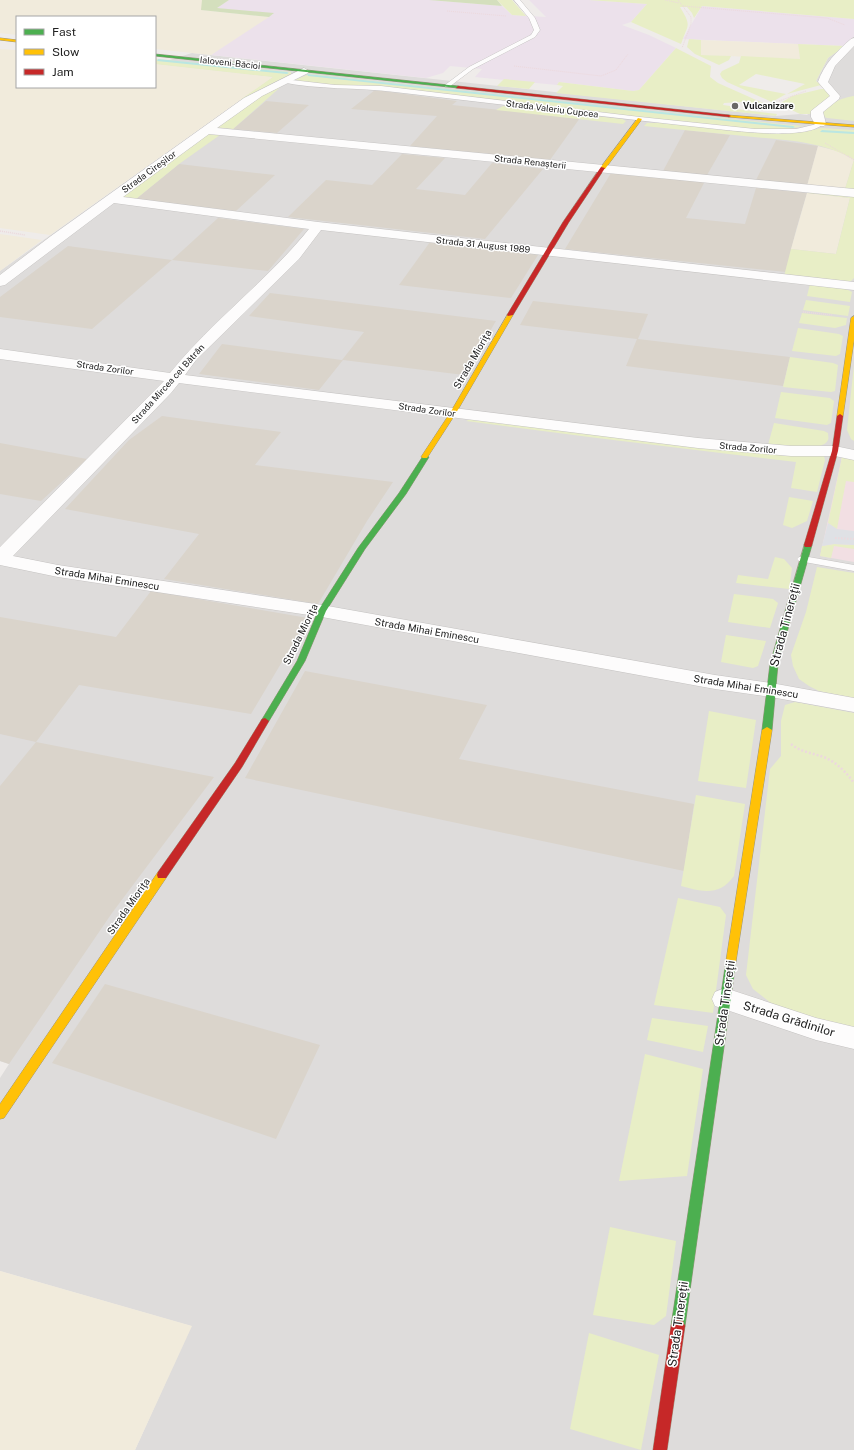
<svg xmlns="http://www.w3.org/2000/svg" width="854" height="1450" font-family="'Public Sans',sans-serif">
	<rect width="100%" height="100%" fill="#efecea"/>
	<!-- residential -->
	<path fill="#dedcdb" d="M854 37V1450H135L191 1326 0 1271V1078L9 1064 0 1061V271L273 77 157 64 192 53 776 116 800 114 807 115 832 95 816 81 828 58Z"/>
	<!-- commercial -->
	<path fill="#f2dfe3" d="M842 457 854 459V562L820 556Z"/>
	<!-- industrial -->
	<g fill="#ece1eb">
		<path d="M229 0H429L502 6 512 15 546 17 529 0H589L647 4 631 22 622 25 649 35 676 48 639 90 633 91 559 82 557 85 475 77 482 69 450 66 443 73 426 78 211 55 244 32 273 14 216 8Z"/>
		<path d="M702 6 854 19V37L845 46 683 39Z"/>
	</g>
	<!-- construction -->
	<g fill="#dad4cb">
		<path d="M375 90 457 101 452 105 580 118 550 160 410 146 437 116 351 109Z"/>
		<path d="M266 101 309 105 277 133 233 129Z"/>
		<path d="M685 130 730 135 707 175 663 171Z"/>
		<path d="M776 140 818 146 807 186 756 180Z"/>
		<path d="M402 154 445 158 416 189 465 195 492 163 543 169 485 239 288 217 326 180 372 185Z"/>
		<path d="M179 164 230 170 275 175 236 211 136 199Z"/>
		<path d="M611 173 705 181 686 218 745 224 756 188 807 193 796 230 786 272 565 249Z"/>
		<path d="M218 218 304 229 268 271 172 260 92 329 0 317V297L68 246 172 260Z"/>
		<path d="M430 242 538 255 511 298 399 285Z"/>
		<path d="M270 293 496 321 464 375 343 360 319 390 199 374 222 344 342 360 364 332 249 316Z"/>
		<path d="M533 301 648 314 638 339 790 357 783 386 626 366 637 339 520 325Z"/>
		<path d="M162 416 281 432 255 465 393 482 367 521 318 604 164 579 199 534 65 509 129 440Z"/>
		<path d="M0 443 87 459 41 501 0 494Z"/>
		<path d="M151 591 308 618 251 714 79 685 36 742 214 777 112 913 9 1064 0 1061V786L36 742 0 734V617L116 637Z"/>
		<path d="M305 671 487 705 459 759 694 804 684 871 245 778Z"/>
		<path d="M105 984 320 1045 276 1139 52 1063Z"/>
	</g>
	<!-- farmland -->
	<g fill="#f1ebdc">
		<path d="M0 0H202V10L269 17 211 55 155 49V17H17V35L0 33Z"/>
		<path d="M701 40 798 44 800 59 701 55Z"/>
		<path d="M0 49 17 50V87H155V64L273 77 50 235 0 228Z"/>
		<path d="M818 146 841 152 854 160 845 189 807 186Z"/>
		<path d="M807 193 850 198 836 254 791 249Z"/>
		<path d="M0 234 42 240 0 271Z"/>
		<path d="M0 1271 192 1326 135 1450H0Z"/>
	</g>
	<!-- grass -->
	<g fill="#e8eec6">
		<path d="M497 0H512L526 16 512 15Z"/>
		<path d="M589 0H854V19L702 6 694 18 692 13 687 7H680C692 27 688 23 681 44L631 22 647 4Z"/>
		<path d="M689 39 701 40V55L731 56 729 60 719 65 695 54 687 47Z"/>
		<path d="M798 44 845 46 828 58 816 81 821 85 787 94 805 84 756 74 739 85 786 94 772 102 727 82 722 78 720 74 722 71 739 63 741 56 800 59Z"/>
		<path d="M676 48 711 66 710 77 718 83 765 104 767 106 742 102 724 103 723 105 737 107 736 109 777 114 776 116 556 93 563 86 557 85 559 82 633 91 639 90Z"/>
		<path d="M155 59 291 72V75L240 100 273 77 155 64Z"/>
		<path d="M310 74 631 109 803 126 789 129 760 130 295 81 294 80Z"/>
		<path d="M504 79 535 82 529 89 497 86Z"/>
		<path d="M285 83 233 129 215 127 263 93Z"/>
		<path d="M821 89H826L832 95 810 114H800L779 104 792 96Z"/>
		<path d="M854 96V121L827 118 820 115C824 105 844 97 854 96Z"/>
		<path d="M503 106 622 119 626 121 623 124 496 110Z"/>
		<path d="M647 123H661L733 130 803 132 821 128 854 130V189H845L854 160C822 140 780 140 744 136 711 133 677 129 644 126Z"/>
		<path d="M206 133 220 135 179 164 136 199 119 197Z"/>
		<path d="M808 192 854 196V278L851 281 842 282 784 276 791 249 836 254 850 198 807 193Z"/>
		<path d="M810 284 846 289 852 292 850 302 807 296Z"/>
		<path d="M806 300 850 306 848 316 803 310Z"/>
		<path d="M802 313 847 318 846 325 835 328 799 323Z"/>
		<path d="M798 328 839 334 843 336 840 354 836 356 792 351Z"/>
		<path d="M790 357 833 363 838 365 835 391 831 392 783 387Z"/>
		<path d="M854 365V441L851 439 847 430Z"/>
		<path d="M781 392 830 398 834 401 831 423 827 425 775 418Z"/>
		<path d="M471 419 818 454 824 456 825 460 817 492 791 488 796 462 597 438 466 421Z"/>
		<path d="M774 423 824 431 828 433C828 436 829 438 828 440 823 453 779 446 768 445Z"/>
		<path d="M842 457 854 459V482L846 481 837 529 828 523Z"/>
		<path d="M789 497 813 501 807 521 792 528 783 525Z"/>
		<path d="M834 544 854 545V549L834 546 831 558 820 556 822 546Z"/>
		<path d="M775 557 784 559 792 568 789 589 736 583 738 575 768 579Z"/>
		<path d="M817 567 854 573V698L819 691 809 686 799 679 793 666 791 655 806 612Z"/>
		<path d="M734 594 773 599 778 603 770 628 728 622Z"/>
		<path d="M726 635 766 641 758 666 753 668 721 662Z"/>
		<path d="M795 702 854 713V1028L776 1007 753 989 746 975 770 769 781 756V721L785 705Z"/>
		<path d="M709 711 756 720 746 788 698 781Z"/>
		<path d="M696 795 745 804 734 876C720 896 702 892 681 886Z"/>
		<path d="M678 898 720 907 726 915 713 1013 654 1005Z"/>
		<path d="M652 1018 708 1026 703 1052 647 1040Z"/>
		<path d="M645 1054 703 1069 687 1176 619 1181Z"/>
		<path d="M610 1227 676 1241 666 1316 654 1325 593 1315Z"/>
		<path d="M589 1333 659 1355 641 1450 570 1429Z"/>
	</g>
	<!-- forest -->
	<g fill="#d4dfbd">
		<path d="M202 0H229L217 8 274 13 269 17 201 10Z"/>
		<path d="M429 0H497L502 6Z"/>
	</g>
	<!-- plaza -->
	<path fill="#dfe1e5" d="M828 523 837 529 854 531V545L834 544 822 546Z"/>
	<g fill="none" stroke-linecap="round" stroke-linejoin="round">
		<!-- stream -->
		<g fill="#bae6e2" fill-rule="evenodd">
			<path d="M158 59 287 72 289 73 287 74 157 61Z"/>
			<path d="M307 74 793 126 795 127 793 128 308 76Z"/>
			<path d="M822 130 854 132V134L820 132Z"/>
		</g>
		<defs>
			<g id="lane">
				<path d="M514 0H520L535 18 540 30 535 37 473 69 449 87H445V85L469 67 531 35 534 30 529 18Z"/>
				<path d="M283 79 335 85 381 86 640 117 755 129H796L813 125 820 122 823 124C808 139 747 132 726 130 615 118 505 105 395 92 357 87 318 90 281 82V80Z"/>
				<path d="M803 556 854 565V571L799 561 797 559 799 557Z"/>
			</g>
			<g id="street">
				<path d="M854 38V46L835 66 828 82 840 96 839 99 823 112 826 124 824 126H816L811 117V111L830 96 818 82C824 64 837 51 851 39Z"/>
				<path d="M304 68 309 71 308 73 262 96 217 128 854 189V197L209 134 123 197 318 222 854 282V290L321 230 299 259 196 360 185 375 698 438 791 446H835L854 450V460L835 456H791L698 448 179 383 171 393 13 556 58 565 322 605 715 675 771 683 854 698V712L771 697 715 689 322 617 58 577 0 565V547L164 381 0 359V349L170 373C212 321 267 281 309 229L114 203 5 285 0 286V275L51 236 244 98Z"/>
				<path d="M725 988 816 1018 854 1027V1049L816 1040 715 1006 712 999 715 992Z"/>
			</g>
			<g id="fast">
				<path d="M155 54 458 86 460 87 458 88 155 56Z"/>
				<path d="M425 455 429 457 406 494 365 549 326 611 305 661 269 721 265 724 262 723 261 721 297 661 318 611 358 548 399 493 423 456Z"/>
				<path d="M805 543H811L812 545 778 664 772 730 767 733 762 730 770 664Z"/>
				<path d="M731 957 735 958 736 961 685 1326 683 1331 678 1332 673 1331 671 1326 726 961 727 958Z"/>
			</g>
			<g id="slow">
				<path d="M0 38 17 40V42L0 40Z"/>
				<path d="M727 115 854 125V127L729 117Z"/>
				<path d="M638 118 642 119 605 169H601V167Z"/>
				<path d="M508 314 513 315 456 413 427 458H423L421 457 450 413Z"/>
				<path d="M854 316V340L843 416 840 418 837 416 851 318Z"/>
				<path d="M767 727 772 730 736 961 735 964 731 965 727 964 726 961 762 730Z"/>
				<path d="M162 871 166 872 167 875 166 878 4 1118 0 1119V1104L158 872Z"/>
			</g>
			<g id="jam">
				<path d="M458 86 729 115 731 116 729 117 456 88Z"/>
				<path d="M601 167 605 168 569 222 513 315 508 316 507 315 563 222Z"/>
				<path d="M840 414 843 416 838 451 812 545 811 547H805L804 545 832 451 837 416Z"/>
				<path d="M265 718 269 721 242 767 166 878H158L157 875 158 872 235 763 262 719Z"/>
				<path d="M678 1320 683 1321 685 1326 667 1450H653L671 1326 673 1321Z"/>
			</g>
		</defs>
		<!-- lane casing -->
		<use href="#lane" stroke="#c5c3c2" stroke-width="1"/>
		<!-- street casing -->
		<use href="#street" stroke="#c5c3c2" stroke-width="1"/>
		<!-- fast casing -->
		<use href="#fast" stroke="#9b9580" stroke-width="1"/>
		<!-- slow casing -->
		<use href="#slow" stroke="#9b9580" stroke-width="1"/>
		<!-- jam casing -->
		<use href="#jam" stroke="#9b9580" stroke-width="1"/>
		<!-- path-far3 -->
		<g stroke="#ecd9dd" stroke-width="1" stroke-dasharray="1 1" stroke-linecap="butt">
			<path d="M665 0 679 3"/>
			<path d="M678 0 691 17V24L682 48"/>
			<path d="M683 6 827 18 845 25"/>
			<path d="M447 11 506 16"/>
			<path d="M514 66 601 76 616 70 628 54"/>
			<path d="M779 101 806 91"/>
			<path d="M825 143 849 157"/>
		</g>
		<!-- path-far2 -->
		<g stroke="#ecd9dd" stroke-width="1.5" stroke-dasharray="1 1" stroke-linecap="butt">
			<path d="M848 156 854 160"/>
			<path d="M0 231 25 235"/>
			<path d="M803 312 832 315"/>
		</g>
		<!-- path-far1 -->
		<path stroke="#ecd9dd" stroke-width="2" stroke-dasharray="1.5 1.5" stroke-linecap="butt" d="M835 538 854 539"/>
		<!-- path -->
		<path stroke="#ecd9dd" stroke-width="2.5" stroke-dasharray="2 2" stroke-linecap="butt" d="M791 744C802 753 814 753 826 758 837 763 847 773 854 783"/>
		<!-- lane -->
		<use href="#lane" fill="#fdfcfc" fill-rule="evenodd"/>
		<!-- street -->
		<use href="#street" fill="#fdfcfc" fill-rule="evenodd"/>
		<!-- fast -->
		<use href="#fast" fill="#4caf50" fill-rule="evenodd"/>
		<!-- slow -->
		<use href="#slow" fill="#ffc107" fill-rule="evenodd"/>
		<!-- jam -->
		<use href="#jam" fill="#c62828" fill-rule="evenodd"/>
	</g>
	<!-- markers -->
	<circle fill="#696867" stroke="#fff" stroke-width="1.5" cx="735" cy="106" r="4"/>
	<g text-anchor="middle" stroke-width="3" stroke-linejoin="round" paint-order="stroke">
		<!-- far-street labels -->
		<g font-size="9" fill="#212121" stroke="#fff">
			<text transform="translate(230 63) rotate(6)" y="3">Ialoveni-Băcioi</text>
			<text transform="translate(552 109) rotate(7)" y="3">Strada Valeriu Cupcea</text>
			<text transform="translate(530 162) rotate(6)" y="3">Strada Renaşterii</text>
			<text transform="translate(149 172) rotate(-36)" y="3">Strada Cireşilor</text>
			<text transform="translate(483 245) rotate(6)" y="3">Strada 31 August 1989</text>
			<text transform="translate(105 368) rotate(8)" y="3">Strada Zorilor</text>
			<text transform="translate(168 384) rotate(-48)" y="3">Strada Mircea cel Bătrân</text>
			<text transform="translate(427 410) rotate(8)" y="3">Strada Zorilor</text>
			<text transform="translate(748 448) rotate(5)" y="3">Strada Zorilor</text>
		</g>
		<!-- far-poi labels -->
		<g font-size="9" font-weight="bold" fill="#212121" stroke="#fff" text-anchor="start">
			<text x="743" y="109">Vulcanizare</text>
		</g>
		<!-- street labels -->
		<g font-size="10" fill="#212121" stroke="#fff">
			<text transform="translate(472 359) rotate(-60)" y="4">Strada Mioriţa</text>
			<text transform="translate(107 578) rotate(9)" y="4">Strada Mihai Eminescu</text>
			<text transform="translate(427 630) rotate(10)" y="4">Strada Mihai Eminescu</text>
			<text transform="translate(300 634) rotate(-64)" y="4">Strada Mioriţa</text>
			<text transform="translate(746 686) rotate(9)" y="4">Strada Mihai Eminescu</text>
			<text transform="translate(128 906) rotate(-55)" y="4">Strada Mioriţa</text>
		</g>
		<!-- near-street labels -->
		<g font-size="12" fill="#212121" stroke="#fff">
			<text transform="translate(785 625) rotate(-75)" y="4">Strada Tinereţii</text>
			<text transform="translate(725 1003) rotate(-82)" y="4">Strada Tinereţii</text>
			<text transform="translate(789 1019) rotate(17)" y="4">Strada Grădinilor</text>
			<text transform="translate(678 1324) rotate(-82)" y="4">Strada Tinereţii</text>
		</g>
	</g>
	<!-- legend -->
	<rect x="16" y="16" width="140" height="72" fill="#ffffff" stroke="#a6a6a6"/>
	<rect x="24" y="29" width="20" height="6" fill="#4caf50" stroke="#a6a6a6"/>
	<text x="52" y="36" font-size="12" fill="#212121">Fast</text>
	<rect x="24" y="49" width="20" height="6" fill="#ffc107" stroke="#a6a6a6"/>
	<text x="52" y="56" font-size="12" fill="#212121">Slow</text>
	<rect x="24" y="69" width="20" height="6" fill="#c62828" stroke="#a6a6a6"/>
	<text x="52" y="76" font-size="12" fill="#212121">Jam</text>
</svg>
